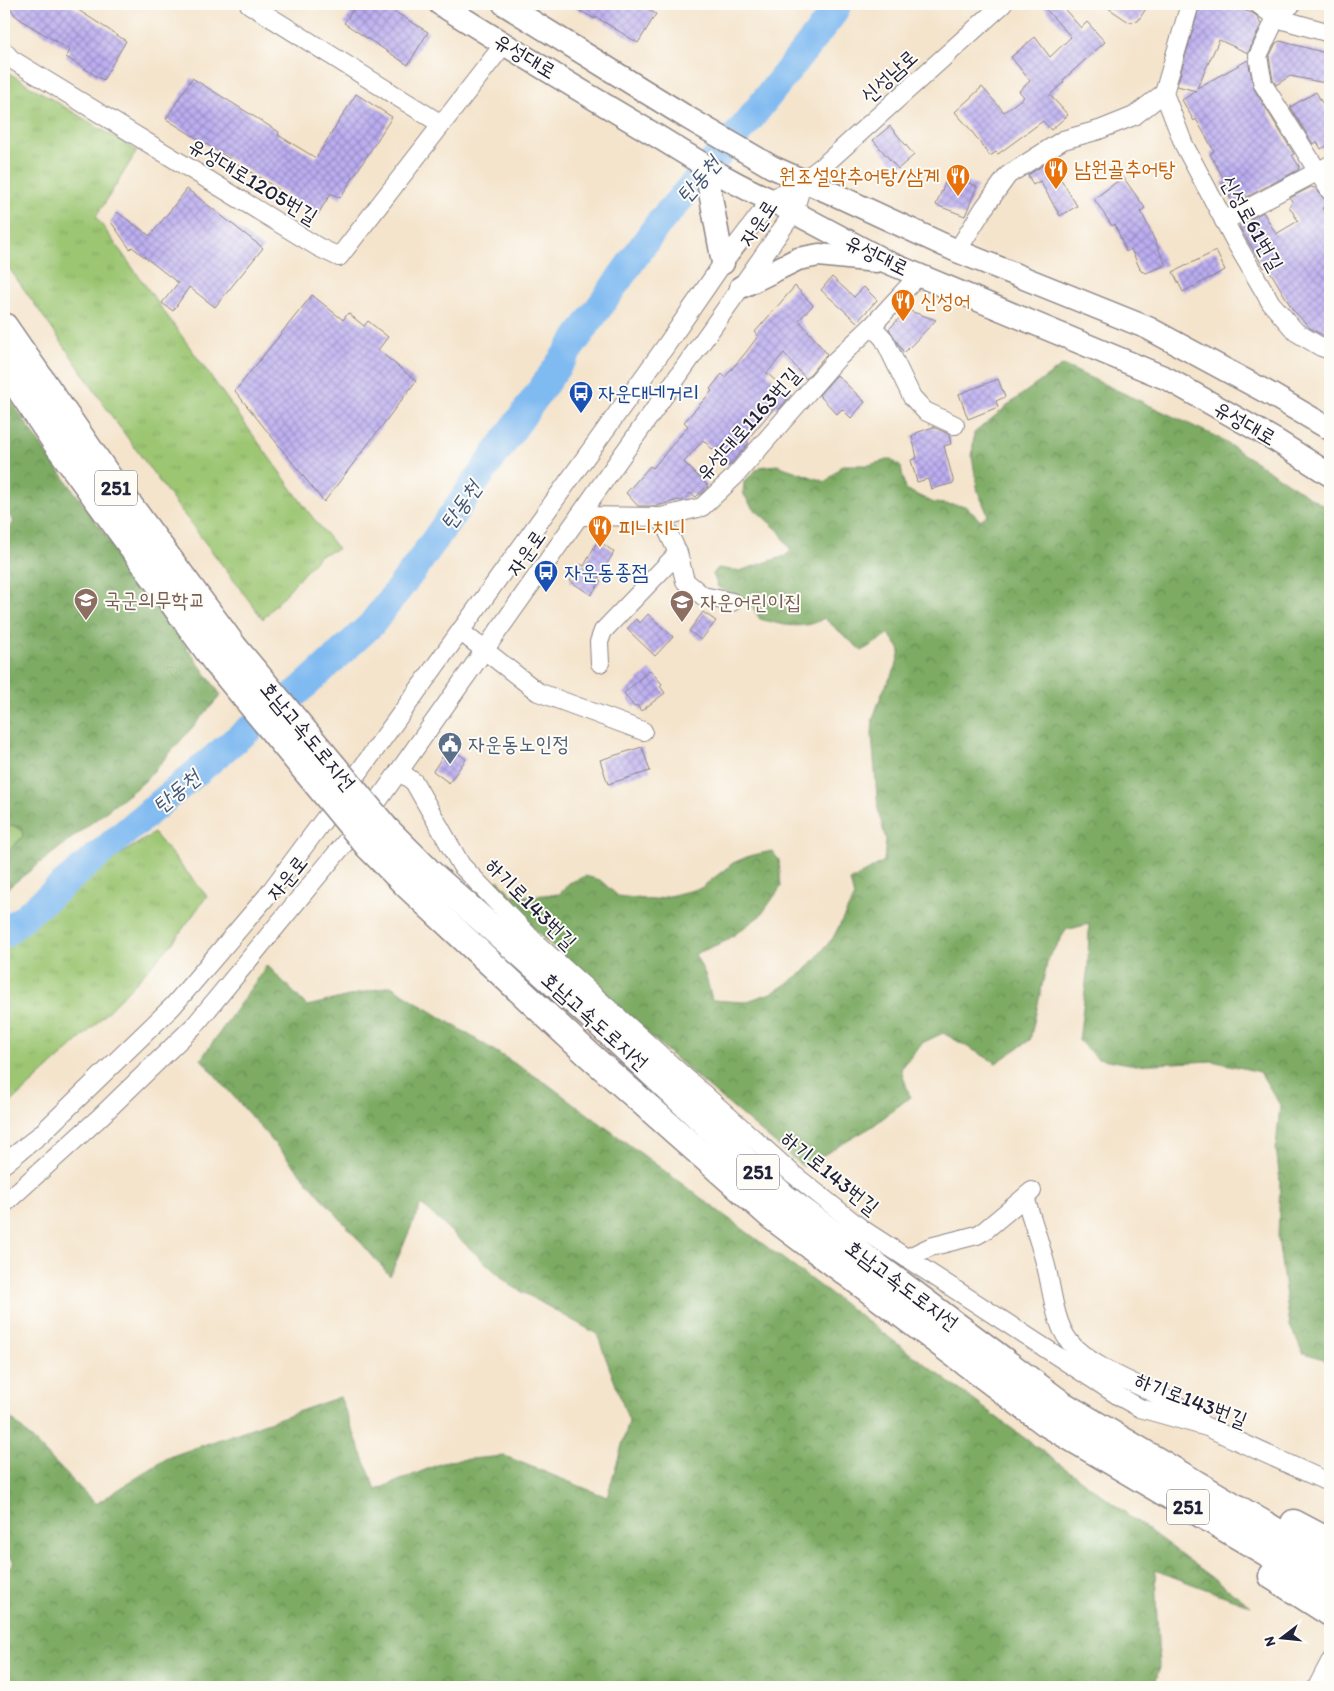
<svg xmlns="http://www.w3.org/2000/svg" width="1334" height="1691" font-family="Itim,'Poor Story',sans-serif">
	<defs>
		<pattern id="grass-tufts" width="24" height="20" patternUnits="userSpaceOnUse" patternTransform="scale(1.25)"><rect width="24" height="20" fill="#9cc672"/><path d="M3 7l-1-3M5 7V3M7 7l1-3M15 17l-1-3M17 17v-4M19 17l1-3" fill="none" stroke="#86aa64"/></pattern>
		<pattern id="forest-crowns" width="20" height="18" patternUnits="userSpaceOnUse" patternTransform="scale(1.25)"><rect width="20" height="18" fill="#7dab64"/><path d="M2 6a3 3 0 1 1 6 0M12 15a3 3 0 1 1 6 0" fill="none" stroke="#668b54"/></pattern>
		<pattern id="building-cross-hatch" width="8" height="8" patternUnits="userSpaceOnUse" patternTransform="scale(1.25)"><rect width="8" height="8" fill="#bbadf0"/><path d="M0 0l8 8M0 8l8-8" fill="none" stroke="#988cc4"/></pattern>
	</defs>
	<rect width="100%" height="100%" fill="#fdfcf7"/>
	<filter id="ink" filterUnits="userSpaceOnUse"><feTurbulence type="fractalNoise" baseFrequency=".02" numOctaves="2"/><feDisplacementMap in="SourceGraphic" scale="10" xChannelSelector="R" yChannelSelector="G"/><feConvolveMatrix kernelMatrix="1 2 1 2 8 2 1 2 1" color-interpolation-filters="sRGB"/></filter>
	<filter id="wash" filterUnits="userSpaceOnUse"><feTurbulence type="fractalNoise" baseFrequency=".0096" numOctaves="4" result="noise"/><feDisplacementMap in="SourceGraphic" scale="20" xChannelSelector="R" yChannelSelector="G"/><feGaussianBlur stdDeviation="1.12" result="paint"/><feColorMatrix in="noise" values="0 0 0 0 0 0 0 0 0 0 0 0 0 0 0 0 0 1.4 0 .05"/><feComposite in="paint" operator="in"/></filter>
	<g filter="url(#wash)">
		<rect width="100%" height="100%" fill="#f4e4cc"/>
		<!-- grass -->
		<g fill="url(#grass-tufts)" stroke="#5f7456">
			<path d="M4 70 137 151 96 217 310 514 338 549 320 555 263 619 170 496 113 418 67 350 4 261Z"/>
			<path d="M12 825 22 830 23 836 4 856V828Z"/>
			<path d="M154 833 207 896 171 945 91 1029 4 1109V948L93 872Z"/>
		</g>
		<!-- forest -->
		<g fill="url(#forest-crowns)" stroke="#506650">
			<path d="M1063 365 1217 437 1330 510V1366L1321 1358 1303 1353 1290 1326 1278 1239 1280 1181 1276 1147 1280 1105 1260 1072 1212 1061 1135 1065 1097 1058 1079 1041 1088 966 1089 924 1066 930 1048 959 1030 1040 996 1063 943 1033 922 1043 901 1069 910 1097 873 1126 803 1167 694 1075 607 998 490 888 498 880 512 895 530 896 560 894 569 883 585 876 600 880 618 896 653 900 701 888 733 863 749 856 772 851 779 860 781 887 761 915 726 941 695 954 706 976 712 1000 744 1002 774 992 804 972 833 938 854 897 850 881 884 861 886 840 878 809 872 734 873 718 882 693 896 667 900 650 889 634 862 651 824 618C805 631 781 625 760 619L752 606 718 587 713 574 718 568 739 571 785 556 791 551 779 531 751 506 743 493 744 482 759 467 777 465 826 482 842 465H869L891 459 901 467 905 489 934 503 965 506 980 520 988 515 978 492 972 457 974 433 1017 398Z"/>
			<path d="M4 390 45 451 221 695 144 782 4 891V856L23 836 22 830 12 825 4 828V534L14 522 4 508Z"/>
			<path d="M267 965 307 1006 391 986 546 1083 1251 1606 1155 1570 1159 1667 1155 1687H4V1572L14 1562 4 1550V1425L11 1418 96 1504 169 1457 340 1397 376 1490 447 1461 505 1456 607 1497 629 1421 597 1334 510 1285 421 1204 390 1276 201 1059Z"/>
		</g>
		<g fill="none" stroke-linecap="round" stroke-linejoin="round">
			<!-- river -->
			<path stroke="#7fbaf1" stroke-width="28" d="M4 934 234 741 301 689 371 625 414 569 658 224 746 124 832 15 838 4"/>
		</g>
		<g id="blocks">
			<!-- building -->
			<g fill="url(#building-cross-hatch)">
				<path d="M8 4H69L126 41 103 80 66 57 70 50 24 22 15 15Z"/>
				<path d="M357 4H382L428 32 408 65 344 23Z"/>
				<path d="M568 4H640L656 14 638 43 596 17 595 19Z"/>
				<path d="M1041 4H1060L1081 28 1087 22 1105 42 1063 80 1064 82 1050 95 1068 115 1051 130 1043 121 998 154 996 152 990 156 970 129 955 112 982 87 1004 112 1024 97 1019 91 1030 81 1011 57 1035 37 1050 57 1071 37Z"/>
				<path d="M1102 4H1149L1138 21 1129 22Z"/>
				<path d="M1200 4H1236L1234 7 1252 13 1257 16 1261 25 1248 53 1219 40 1197 88 1248 60 1254 89 1294 154 1292 155 1299 166 1298 170 1237 202 1232 201 1222 183 1225 181 1210 154 1214 151 1196 119 1194 121 1182 100 1196 91 1177 86Z"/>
				<path d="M1280 41 1330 54V84L1290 76 1276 85 1273 80 1269 57 1276 43Z"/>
				<path d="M192 78 279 132 278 135 316 158 356 94 392 117 340 198 331 193 318 214 166 119Z"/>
				<path d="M1316 92 1330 117V144L1321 149 1317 142 1313 144 1290 107Z"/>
				<path d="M890 126 914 155 898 169 873 140Z"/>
				<path d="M1050 161 1077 206 1060 216 1040 181 1033 185 1028 175Z"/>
				<path d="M948 175 977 186 965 216 936 205Z"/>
				<path d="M1123 177 1145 208 1141 211 1166 265 1146 273 1141 271 1131 249 1126 252 1115 224 1112 226 1094 199Z"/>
				<path d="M1311 187 1315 188 1325 200 1330 202V203L1322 208 1330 222V339L1310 328 1293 310 1267 266 1264 268 1239 226 1263 212 1276 234 1298 221 1289 206 1293 203 1290 198Z"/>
				<path d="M187 189 263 248 215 307 189 287 173 311 162 303 178 283 132 247 130 249 111 222 117 212 150 236Z"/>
				<path d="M1216 251 1225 270 1183 292 1173 272Z"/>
				<path d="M832 277 854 297 864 287 877 300 857 322 821 290Z"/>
				<path d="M795 286 813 305 799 320 827 354 824 357 806 379 784 353 767 373 791 395 779 409 776 406 746 441 749 443 729 466 703 440 684 462 708 486 696 497 690 493 682 501 678 500 657 506H638L626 493 650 466 653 468 688 426 684 422 712 391 710 389 722 374 725 377 747 351 758 336 755 332Z"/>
				<path d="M312 295 343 320 348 313 364 326 368 321 388 337 378 350 416 381 324 502 235 391Z"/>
				<path d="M907 310 936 320 904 353 889 329Z"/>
				<path d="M837 375 865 402 851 418 842 409 837 414 819 395Z"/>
				<path d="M998 379 1005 397 996 401 998 407 968 419 959 394Z"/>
				<path d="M933 427 949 434 951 444 944 446 954 483 931 489 928 479 917 482 911 460 917 458 912 436 916 435V433Z"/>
				<path d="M598 540 614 552 598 579 601 581 591 595 570 581 580 564 584 566Z"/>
				<path d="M703 612 716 621 701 640 689 631Z"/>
				<path d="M648 614 673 637 655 656 627 629 636 619 640 623Z"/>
				<path d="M650 670 662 684 660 686 665 693 641 711 637 705 634 707 624 693Z"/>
				<path d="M449 747 466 759 449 783 433 771Z"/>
				<path d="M642 747 650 771 608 784 600 760Z"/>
			</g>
		</g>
	</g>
	<g filter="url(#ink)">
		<use href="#blocks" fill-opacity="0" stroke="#8b8384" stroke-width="1"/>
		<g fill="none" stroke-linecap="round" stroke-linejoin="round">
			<defs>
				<g id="minor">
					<path d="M249 4 441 124"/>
					<path d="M1190 4 1164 93 1184 145 1236 243 1271 303 1296 332 1321 347 1330 350"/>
					<path d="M1258 4 1276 18 1330 33"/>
					<path d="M1292 4 1276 18 1258 56 1263 84 1330 191"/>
					<path d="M4 51 11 59 318 247 339 257 504 44"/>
					<path d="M1224 221 1330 165"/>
					<path d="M957 251 984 208 1008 175 1063 140 1099 130 1134 116 1164 93"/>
					<path d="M872 326 884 339 912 397 925 411 955 425"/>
					<path d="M579 516 661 517 702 507 734 477 836 360 872 326 919 275"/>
					<path d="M661 517 678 553 685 581 703 596 732 602"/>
					<path d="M460 631 538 692 643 731"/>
					<path d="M600 663 599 642 603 631 678 553"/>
					<path d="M399 771 414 782 461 865 537 944 793 1174 862 1229 1122 1398 1140 1408 1207 1427 1330 1483"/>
					<path d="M4 1164 41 1134 173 1006 267 896 346 790 665 347 723 263 771 200 803 181 824 165 1003 4"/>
					<path d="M1025 1197C1032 1220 1040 1243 1046 1266 1053 1292 1054 1328 1075 1348 1109 1379 1163 1391 1199 1420"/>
					<path d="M4 1204 99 1118 195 1025 368 815 794 212 803 181"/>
					<path d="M907 1258 930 1247 977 1235 984 1231 1032 1191"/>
					<path d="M1317 1687 1330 1662"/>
				</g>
				<g id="major">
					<path d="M440 4C508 47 576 88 645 129 686 153 726 181 771 200L887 262 1168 379 1277 441 1330 475"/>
					<path d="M504 4 688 118 772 167 838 196 957 251 1148 328 1272 395 1330 429"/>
					<path d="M700 164 708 181 723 263"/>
					<path d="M741 287 798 259 819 255 876 261"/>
				</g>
				<g id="highway">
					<path d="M4 326 107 475 234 647"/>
					<path d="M4 366 54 440 216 662"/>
					<path d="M386 829 429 872 601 1025 784 1197 1063 1405 1330 1563"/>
					<path d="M369 847 410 888 587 1053 771 1216 1046 1423 1330 1590"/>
					<path d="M1294 1523 1330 1542"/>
					<path d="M1272 1576 1330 1613"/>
				</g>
			</defs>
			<!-- minor casing -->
			<use href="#minor" stroke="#8b8384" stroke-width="20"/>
			<!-- major casing -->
			<use href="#major" stroke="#8b8384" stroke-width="25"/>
			<!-- highway casing -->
			<use href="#highway" stroke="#8b8384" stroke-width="29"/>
			<!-- minor -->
			<use href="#minor" stroke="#fff" stroke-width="18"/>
			<!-- major -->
			<use href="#major" stroke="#fff" stroke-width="22"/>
			<!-- highway -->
			<use href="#highway" stroke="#fff" stroke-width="26"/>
			<defs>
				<g id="highway-bridge">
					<path d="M234 647 386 829"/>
					<path d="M216 662 369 847"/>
				</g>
			</defs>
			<!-- highway-bridge casing -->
			<use href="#highway-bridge" stroke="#8b8384" stroke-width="29" stroke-linecap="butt"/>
			<!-- highway-bridge -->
			<use href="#highway-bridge" stroke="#fff" stroke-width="26"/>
		</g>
	</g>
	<!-- icons -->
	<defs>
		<symbol id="restaurant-pin" viewBox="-11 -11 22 30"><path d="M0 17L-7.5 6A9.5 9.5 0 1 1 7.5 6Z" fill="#e8710a" stroke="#fdfcf7"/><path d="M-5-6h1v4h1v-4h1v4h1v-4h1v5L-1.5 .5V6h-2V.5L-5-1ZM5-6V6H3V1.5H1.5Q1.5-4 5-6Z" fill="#fff"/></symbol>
		<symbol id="bus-pin" viewBox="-11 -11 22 30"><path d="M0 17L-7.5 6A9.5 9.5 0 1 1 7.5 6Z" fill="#1a4fb4" stroke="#fdfcf7"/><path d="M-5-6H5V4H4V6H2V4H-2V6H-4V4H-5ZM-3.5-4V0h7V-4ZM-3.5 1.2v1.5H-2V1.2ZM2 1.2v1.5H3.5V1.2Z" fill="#fff"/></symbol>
		<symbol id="university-pin" viewBox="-11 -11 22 30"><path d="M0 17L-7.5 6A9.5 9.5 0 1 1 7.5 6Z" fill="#8d6e63" stroke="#fdfcf7"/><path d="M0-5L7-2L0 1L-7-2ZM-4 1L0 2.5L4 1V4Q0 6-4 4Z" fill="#fff"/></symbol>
		<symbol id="school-pin" viewBox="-11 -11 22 30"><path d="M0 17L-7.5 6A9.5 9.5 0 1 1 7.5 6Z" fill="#8d6e63" stroke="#fdfcf7"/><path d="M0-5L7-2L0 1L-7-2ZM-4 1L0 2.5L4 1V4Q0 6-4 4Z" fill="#fff"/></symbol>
		<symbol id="civic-pin" viewBox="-11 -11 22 30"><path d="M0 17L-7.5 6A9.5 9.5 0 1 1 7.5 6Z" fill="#5c6f8a" stroke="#fdfcf7"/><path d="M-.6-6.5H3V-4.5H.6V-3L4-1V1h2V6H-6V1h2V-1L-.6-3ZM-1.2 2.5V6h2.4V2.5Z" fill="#fff"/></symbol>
	</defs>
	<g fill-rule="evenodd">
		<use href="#restaurant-pin" x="1042" y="155" width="28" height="38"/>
		<use href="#restaurant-pin" x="944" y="162" width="28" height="38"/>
		<use href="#restaurant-pin" x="889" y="287" width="28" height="38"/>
		<use href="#bus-pin" x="567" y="379" width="28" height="38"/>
		<use href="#restaurant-pin" x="586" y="513" width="28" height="38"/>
		<use href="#bus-pin" x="532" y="558" width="28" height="38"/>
		<use href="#university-pin" x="72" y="586" width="28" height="38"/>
		<use href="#school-pin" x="668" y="588" width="28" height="38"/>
		<use href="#civic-pin" x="436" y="730" width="28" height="38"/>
	</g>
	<g text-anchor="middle" stroke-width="4" stroke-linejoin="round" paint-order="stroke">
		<!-- shield labels -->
		<g fill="#fdfcf7" stroke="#646373" stroke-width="1">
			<rect x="95" y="470.5" width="42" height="35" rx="4"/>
			<rect x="737" y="1154.5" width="42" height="35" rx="4"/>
			<rect x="1167" y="1489.5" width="42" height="35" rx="4"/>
		</g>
		<g font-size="20" font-weight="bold" fill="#22223b">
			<text x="116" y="495">251</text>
			<text x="758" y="1179">251</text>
			<text x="1188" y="1514">251</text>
		</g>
		<!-- street labels -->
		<g font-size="21" fill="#22223b" stroke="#fdfcf7">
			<text transform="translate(525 56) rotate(31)" y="7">유성대로</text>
			<text transform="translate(889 76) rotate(-42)" y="7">신성남로</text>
			<text transform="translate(253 181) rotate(31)" y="7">유성대로1205번길</text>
			<text transform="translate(758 223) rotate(-57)" y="7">자운로</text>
			<text transform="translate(1252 223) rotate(61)" y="7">신성로61번길</text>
			<text transform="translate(877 255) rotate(26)" y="7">유성대로</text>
			<text transform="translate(1245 423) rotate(30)" y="7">유성대로</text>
			<text transform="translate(748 424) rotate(-48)" y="7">유성대로1163번길</text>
			<text transform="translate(526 553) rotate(-55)" y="7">자운로</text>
			<text transform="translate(308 736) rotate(50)" y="7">호남고속도로지선</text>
			<text transform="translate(287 878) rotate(-51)" y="7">자운로</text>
			<text transform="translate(531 904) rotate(45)" y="7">하기로143번길</text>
			<text transform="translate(595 1021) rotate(42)" y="7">호남고속도로지선</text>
			<text transform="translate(830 1173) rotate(39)" y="7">하기로143번길</text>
			<text transform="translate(902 1285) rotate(37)" y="7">호남고속도로지선</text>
			<text transform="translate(1191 1400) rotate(21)" y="7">하기로143번길</text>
		</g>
		<!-- food labels -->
		<g font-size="21" fill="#c56008" stroke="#fdfcf7" text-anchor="start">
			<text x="1074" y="176">남원골추어탕</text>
			<text x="940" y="183" text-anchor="end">원조설악추어탕/삼계</text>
			<text x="920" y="308">신성어</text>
			<text x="618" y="534">피니치니</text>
		</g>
		<!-- transit labels -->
		<g font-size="21" fill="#164399" stroke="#fdfcf7" text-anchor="start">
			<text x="598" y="400">자운대네거리</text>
			<text x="564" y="579">자운동종점</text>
		</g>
		<!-- education labels -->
		<g font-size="21" fill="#785e54" stroke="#fdfcf7" text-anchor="start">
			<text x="104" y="607">국군의무학교</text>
			<text x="700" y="609">자운어린이집</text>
		</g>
		<!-- service labels -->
		<g font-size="21" fill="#4e5e75" stroke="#fdfcf7" text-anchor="start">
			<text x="468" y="751">자운동노인정</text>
		</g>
		<!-- water labels -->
		<g font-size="22" font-style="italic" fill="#43577b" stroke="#fdfcf7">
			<text transform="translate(698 179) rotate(-49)" y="8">탄동천</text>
			<text transform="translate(460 505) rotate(-55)" y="8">탄동천</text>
			<text transform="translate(176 791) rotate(-40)" y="8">탄동천</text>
		</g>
	</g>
	<!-- margin -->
	<rect width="1334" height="1691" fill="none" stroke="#fdfcf7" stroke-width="20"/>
	<!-- north arrow -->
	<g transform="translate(1282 1638) rotate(254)" stroke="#fdfcf7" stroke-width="4" paint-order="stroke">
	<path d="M0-4L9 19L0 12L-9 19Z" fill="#22223b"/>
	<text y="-8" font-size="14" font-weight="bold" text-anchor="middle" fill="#22223b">N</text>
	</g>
</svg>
